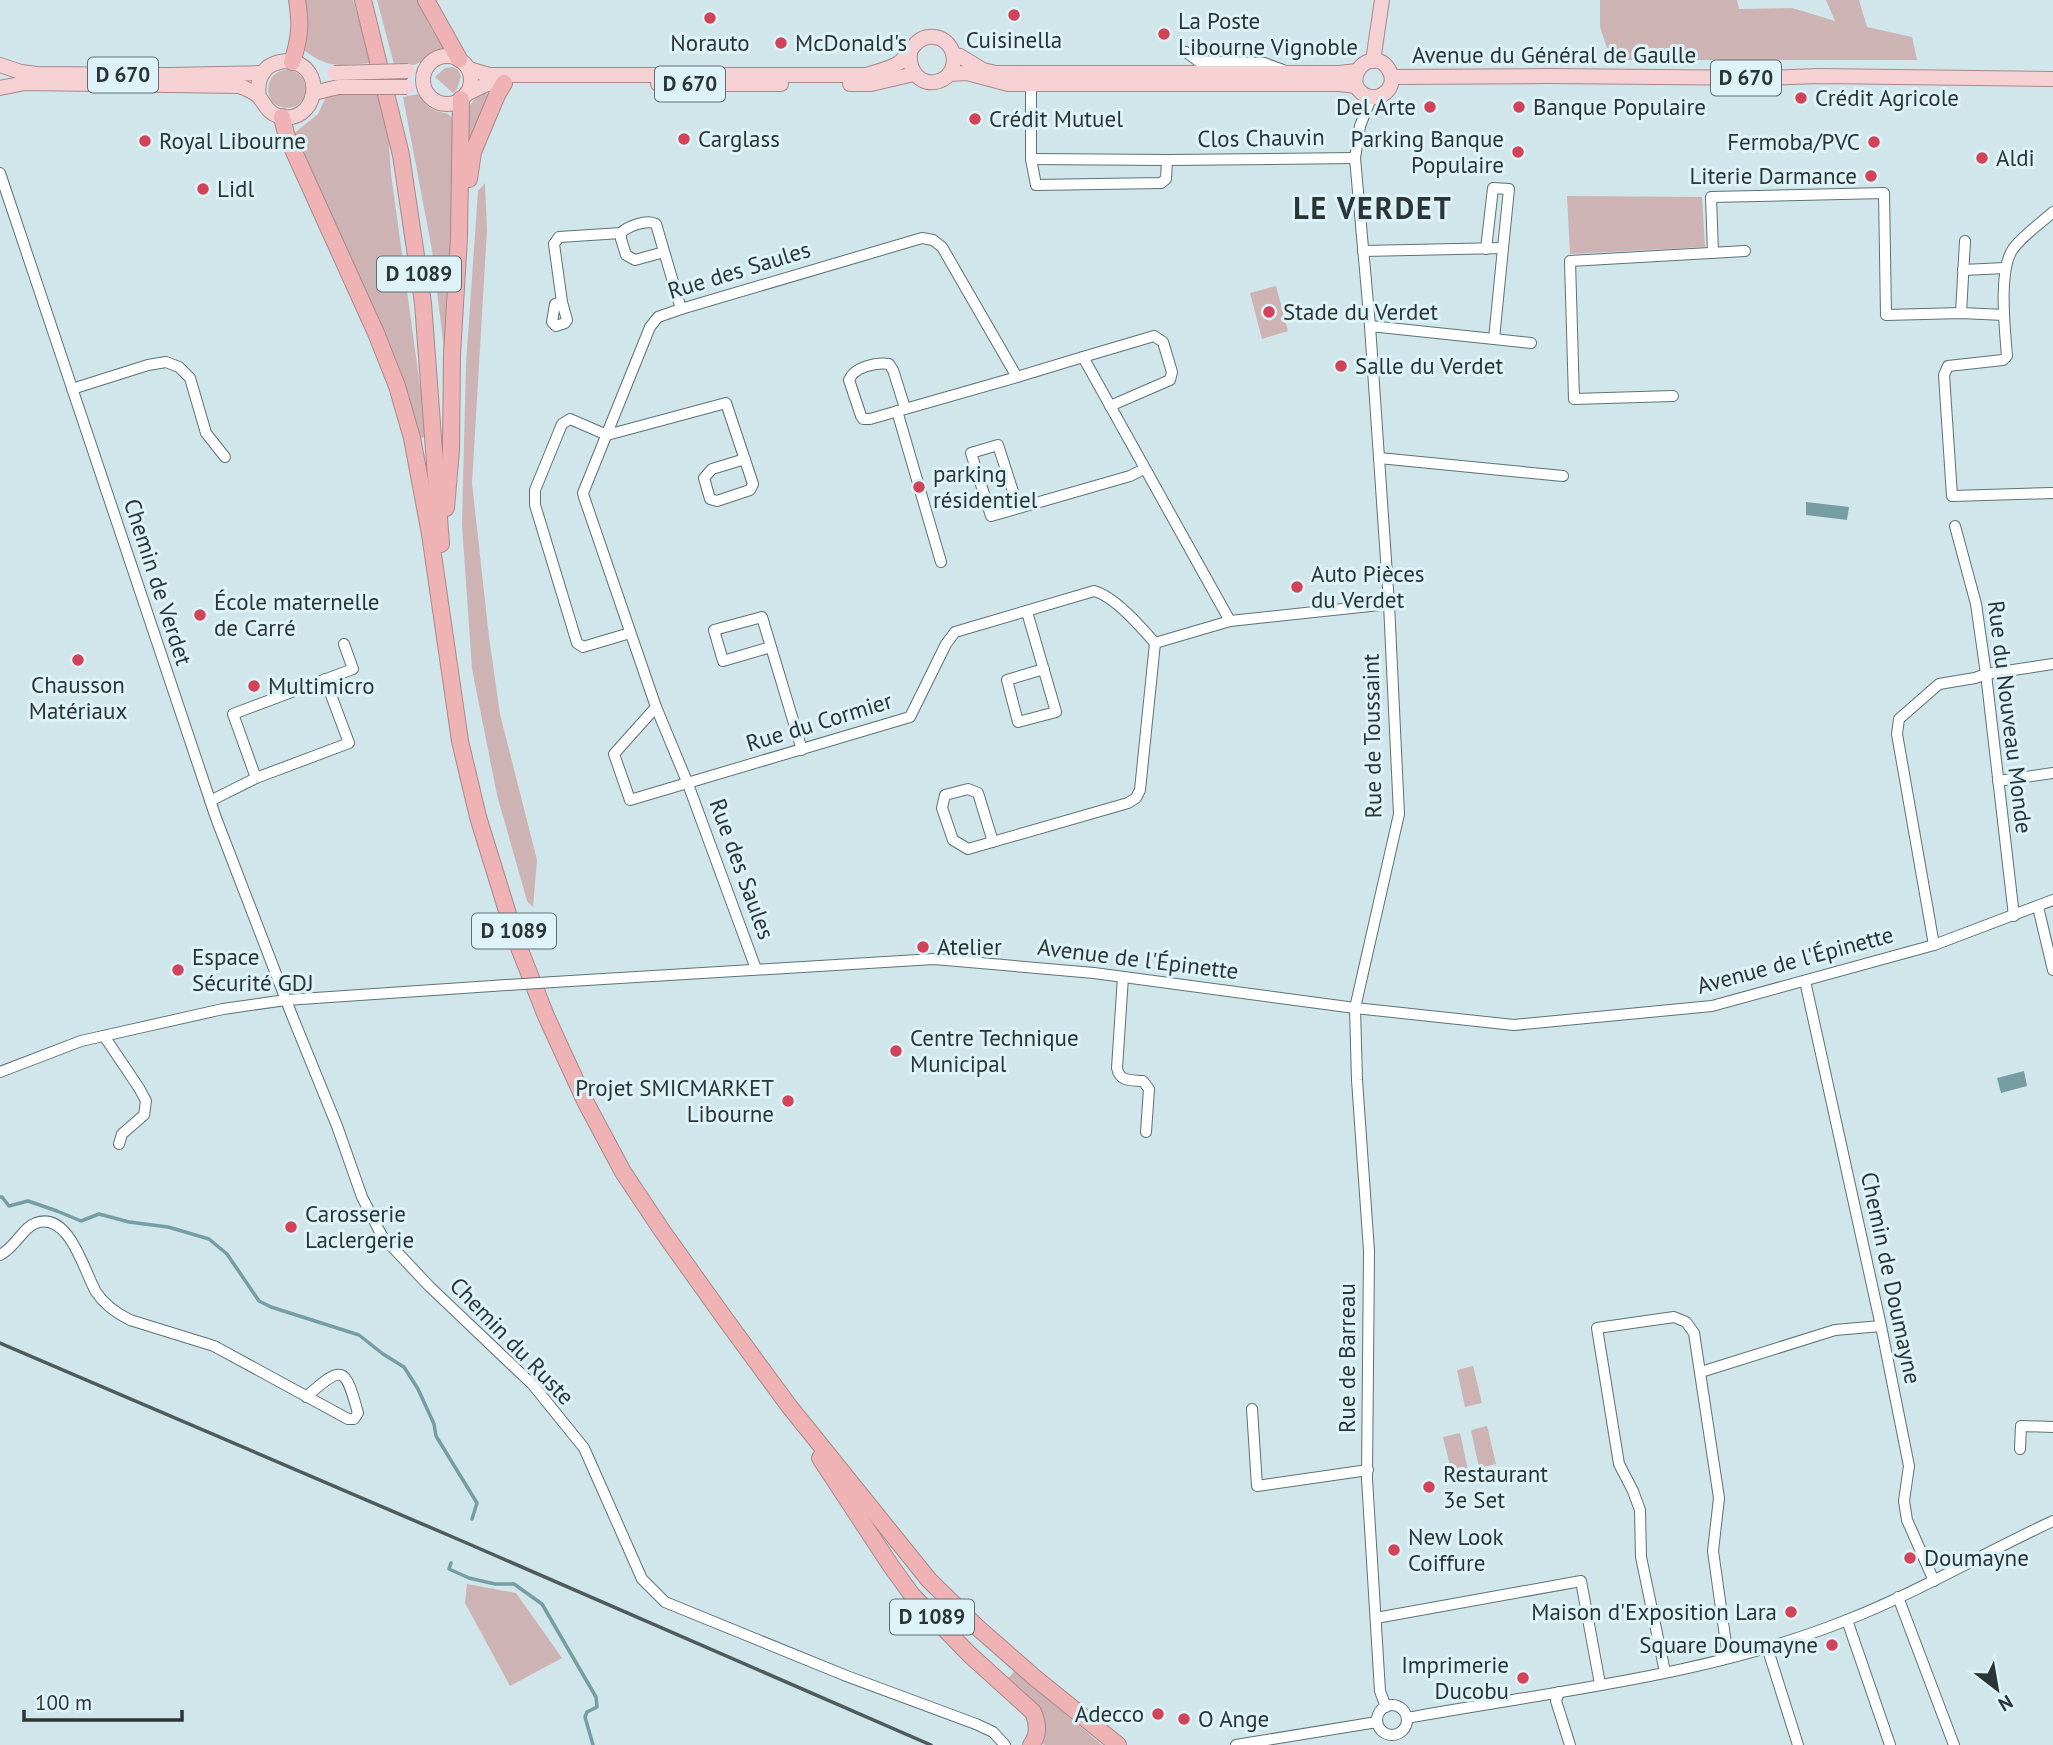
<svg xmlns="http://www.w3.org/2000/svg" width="2053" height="1745" font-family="'PT Sans',sans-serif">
	<rect width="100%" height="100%" fill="#d0e6ea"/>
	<!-- green -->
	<g fill="#cdb3b4">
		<path d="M305 0H353L372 63C337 65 330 70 301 48 310 32 307 17 305 0Z"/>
		<path d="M377 0H417L433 32 439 31 448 48 430 55 425 60 414 65 394 64Z"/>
		<path d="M1600 0H1737L1739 9 1792 8 1835 21 1826 0H1859L1867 27 1912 37 1917 60H1611L1600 27Z"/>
		<path d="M453 67 458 70 461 76 457 89 453 93 435 77 445 68Z"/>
		<circle cx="287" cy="89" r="19"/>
		<path d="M483 92 493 96 469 152C466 127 460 108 483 92Z"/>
		<path d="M336 93 379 95 388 134 391 174 427 437 419 438 292 135 318 114 326 97Z"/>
		<path d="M419 94C422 100 426 106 432 109 445 116 449 108 456 126L447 449 442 450 444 349 432 250 403 97Z"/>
		<path d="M485 183 487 230 472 483 489 637 500 714 537 860 533 907 527 901 497 795 472 669 462 525 466 364 478 191Z"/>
		<path d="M1567 196 1702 197 1705 247 1570 254Z"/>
		<path d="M1276 286 1288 331 1262 339 1250 293Z"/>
		<path d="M1473 1366 1482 1403 1465 1407 1457 1370Z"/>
		<path d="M1487 1426 1496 1464 1479 1468 1471 1430Z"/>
		<path d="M1460 1433 1468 1470 1452 1474 1443 1437Z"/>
		<path d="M467 1584 516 1593 562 1658 510 1686 465 1603Z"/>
		<path d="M1015 1671 1102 1745H1045L1041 1743 1007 1679Z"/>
	</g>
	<!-- water -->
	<g fill="#779da4">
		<path d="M1806 502 1849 507 1847 520 1806 515Z"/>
		<path d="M2024 1071 2027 1086 2001 1093 1997 1078Z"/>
	</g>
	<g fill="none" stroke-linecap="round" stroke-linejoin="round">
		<!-- stream -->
		<g stroke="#779da4" stroke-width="3.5">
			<path d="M0 1197H2L9 1206 28 1201 57 1211 81 1221 99 1214 129 1222 168 1227 209 1239 227 1254 259 1301 271 1307 359 1335 383 1354 404 1367 418 1389 434 1424 436 1436 477 1503 472 1519"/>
			<path d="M451 1563 449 1569 469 1578 495 1584H514L542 1604 596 1697 597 1707 587 1712 585 1717 593 1745"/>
		</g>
		<defs>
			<g id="minor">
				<path d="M1186 52 1198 61 1264 63 1283 70"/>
				<path d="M1031 84V159L1036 185 1161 183 1166 179 1167 160"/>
				<path d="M1371 98 1360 126 1355 158 1370 326 1389 604 1399 814 1355 1008 1357 1080 1369 1251 1367 1479 1380 1691 1386 1707"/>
				<path d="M1031 159 1167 160 1355 158"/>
				<path d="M0 173 216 818 291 1013 337 1126 362 1197 382 1236 429 1286 533 1385 584 1448 642 1579 665 1602 844 1675 976 1724 993 1732 1005 1745"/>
				<path d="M2053 212C2041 223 2022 236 2013 249 1998 269 2005 331 2007 356L2003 360 1948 366 1944 375 1952 496 2053 493"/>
				<path d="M621 233C628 226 647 219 656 224L681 309"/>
				<path d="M621 233V239L626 255 635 260 664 252"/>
				<path d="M1486 249 1493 188 1509 189 1503 248"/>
				<path d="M1363 251 1503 248 1494 339 1370 326"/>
				<path d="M1713 253 1711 197 1884 193 1886 315 1961 313 2004 315"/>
				<path d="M1963 270 2005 268"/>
				<path d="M562 302 555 304 552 322 556 326 565 323 567 320 562 302 554 244 559 237 621 233"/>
				<path d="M1961 313 1965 241"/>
				<path d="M1494 339 1531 343"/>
				<path d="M1083 357 1154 336 1163 342 1172 372 1170 380 1110 406"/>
				<path d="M72 389 148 365 166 362 179 367 190 378 206 433 225 457"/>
				<path d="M1673 396 1574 399 1570 261 1745 251"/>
				<path d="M905 408 893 370 889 364C876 362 854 367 849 380L861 416 863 419H870L1017 377"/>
				<path d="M897 411 941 562"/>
				<path d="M1379 458 1563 476"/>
				<path d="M1018 507 998 445 971 453 991 516 1130 476 1144 469"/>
				<path d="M1955 526 1976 604 1986 674 2014 916"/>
				<path d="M1027 612 1056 712 1018 722 1007 680 1044 669"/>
				<path d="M630 633 583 647 577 643 535 505V490L562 424 570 419 607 435 726 403 753 484 750 490 717 501 710 499 704 478 712 469 745 459"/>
				<path d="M771 647 723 661 714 630 762 617 802 750"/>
				<path d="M656 707 614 754 630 800 910 717 946 644 955 632 1094 591C1114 596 1141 627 1155 643L1230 621 1389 604"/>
				<path d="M256 778 233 714 353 669 344 644"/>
				<path d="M1998 781 2053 773"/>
				<path d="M210 801 256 778 349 743 325 679"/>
				<path d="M993 842 978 793 968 789 945 795 942 808 953 840 968 849 1128 803 1136 798 1140 790 1155 643"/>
				<path d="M2038 907 2053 970"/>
				<path d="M1934 945 1897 734 1899 719 1939 684 1975 678 1986 674 2053 664"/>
				<path d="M756 969 688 784 656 707 584 497 583 493 650 327 658 317 681 309 922 238 933 240 942 247 1017 377 1083 357 1230 621"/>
				<path d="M1123 977 1117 1068C1120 1082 1130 1080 1143 1081L1149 1089 1146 1132"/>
				<path d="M1805 981 1881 1326 1909 1466 1904 1501 1907 1520 1934 1581"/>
				<path d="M554 982 934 959 1094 973 1355 1008 1514 1025 1712 1006 1934 945 2053 900"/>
				<path d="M104 1036 139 1088 146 1101 144 1115 122 1134 119 1144"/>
				<path d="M0 1072 81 1041 223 1009 286 1000 492 986"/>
				<path d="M0 1255C16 1247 23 1227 36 1223 69 1211 84 1271 96 1292 104 1304 116 1313 130 1320L214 1346 348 1419H354L358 1413C345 1366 343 1364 306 1397"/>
				<path d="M1701 1372 1835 1330 1881 1326"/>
				<path d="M1252 1409 1257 1486 1368 1470"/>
				<path d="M2020 1449 2021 1426 2053 1427"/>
				<path d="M1898 1597 1954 1745"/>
				<path d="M1376 1618 1581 1581 1600 1684"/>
				<path d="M1847 1620 1890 1745"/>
				<path d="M1767 1647 1798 1745"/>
				<path d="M1665 1672 1641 1557 1640 1510 1633 1491 1619 1464 1597 1328 1674 1317 1686 1322 1694 1333 1719 1498 1713 1551 1728 1658"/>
				<path d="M1559 1692 1556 1701 1570 1745"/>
				<circle cx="1392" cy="1720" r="15"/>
				<path d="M1407 1718C1554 1691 1708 1676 1847 1620 1918 1592 1984 1553 2053 1521"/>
				<path d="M1236 1745 1377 1722"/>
			</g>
			<g id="major">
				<path d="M954 55 960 56 983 70 996 73H1339L1357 71"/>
				<circle cx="447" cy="80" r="24"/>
				<path d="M1373 61 1382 0"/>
				<path d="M0 65 21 72 37 74 170 75 263 73"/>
				<path d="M469 69 489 75H866C876 72 888 69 897 64 910 57 913 38 929 37 955 34 964 72 939 81 921 87 908 71 910 53"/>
				<path d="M949 74 967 73 1008 84H1339L1356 86C1370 110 1401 91 1389 70 1378 50 1351 64 1356 86"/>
				<path d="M1392 77 1548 76 1768 78 1819 76 2053 79"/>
				<path d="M658 84H781"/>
				<path d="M850 84H871L914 74"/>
				<path d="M0 88 25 83 240 86C246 89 255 92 259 97 266 105 267 112 278 116 316 127 329 67 289 61 282 61 274 63 268 67 259 75 257 86 259 97"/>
				<path d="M314 93 338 87"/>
				<path d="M466 94 487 84 505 83"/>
			</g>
			<g id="highway">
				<path d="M363 0 401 155 423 303 441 544"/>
				<path d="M426 0 459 59"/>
				<path d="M292 62C300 38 301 25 297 0"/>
				<path d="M282 117 286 134 376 333 397 386 412 438 430 534 460 741 478 817 516 940 546 1016 586 1103 623 1172 663 1232 723 1316 789 1406 929 1580 977 1627 1034 1677 1118 1745"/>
				<path d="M469 179 473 152 497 95 504 83"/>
				<path d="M446 508 451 450 452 355 459 237 461 99"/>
				<path d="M820 1458 891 1566 912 1595 969 1654 1033 1712C1038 1723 1039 1735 1031 1745"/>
			</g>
		</defs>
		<!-- minor casing -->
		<use href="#minor" stroke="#5e7275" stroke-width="12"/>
		<!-- major casing -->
		<use href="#major" stroke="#ab8789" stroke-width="16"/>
		<!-- highway casing -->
		<use href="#highway" stroke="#ab8789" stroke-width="18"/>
		<!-- minor -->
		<use href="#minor" stroke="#fff" stroke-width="10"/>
		<!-- major -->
		<use href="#major" stroke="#f5d1d3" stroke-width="14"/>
		<!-- highway -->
		<use href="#highway" stroke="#efb3b6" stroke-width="16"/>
		<!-- rail -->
		<path stroke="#4e5a5b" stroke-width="3.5" d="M0 1343 462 1541 931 1745"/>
		<defs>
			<path id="minor-bridge" d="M492 986 554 982"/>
			<g id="major-bridge">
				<path d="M334 73 408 71"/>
				<path d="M338 87H407"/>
			</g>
		</defs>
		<!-- minor-bridge casing -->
		<use href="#minor-bridge" stroke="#5e7275" stroke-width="12" stroke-linecap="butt"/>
		<!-- major-bridge casing -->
		<use href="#major-bridge" stroke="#ab8789" stroke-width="16" stroke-linecap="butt"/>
		<!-- minor-bridge -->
		<use href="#minor-bridge" stroke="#fff" stroke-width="10"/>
		<!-- major-bridge -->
		<use href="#major-bridge" stroke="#f5d1d3" stroke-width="14"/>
	</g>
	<!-- markers -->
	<g fill="#d24259" stroke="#ddf3f7" stroke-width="2.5">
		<circle cx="1014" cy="15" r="7"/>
		<circle cx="710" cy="18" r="7"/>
		<circle cx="1164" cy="34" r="7"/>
		<circle cx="781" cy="43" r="7"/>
		<circle cx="1801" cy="98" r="7"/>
		<circle cx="1430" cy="107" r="7"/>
		<circle cx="1519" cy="107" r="7"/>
		<circle cx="975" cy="119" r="7"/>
		<circle cx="684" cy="139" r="7"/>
		<circle cx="145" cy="141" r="7"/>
		<circle cx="1874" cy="142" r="7"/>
		<circle cx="1518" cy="152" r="7"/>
		<circle cx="1982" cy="158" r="7"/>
		<circle cx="1871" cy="176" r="7"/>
		<circle cx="203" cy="189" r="7"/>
		<circle cx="1269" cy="312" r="7"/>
		<circle cx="1341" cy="366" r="7"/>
		<circle cx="919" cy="487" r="7"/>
		<circle cx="1297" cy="587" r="7"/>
		<circle cx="200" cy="615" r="7"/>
		<circle cx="78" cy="660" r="7"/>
		<circle cx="254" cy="686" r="7"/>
		<circle cx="923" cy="947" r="7"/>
		<circle cx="178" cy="970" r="7"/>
		<circle cx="896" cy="1051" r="7"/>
		<circle cx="788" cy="1101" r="7"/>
		<circle cx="291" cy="1227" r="7"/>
		<circle cx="1429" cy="1487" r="7"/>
		<circle cx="1394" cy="1550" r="7"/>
		<circle cx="1910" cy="1558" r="7"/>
		<circle cx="1791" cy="1612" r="7"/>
		<circle cx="1832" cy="1645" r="7"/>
		<circle cx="1523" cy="1678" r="7"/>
		<circle cx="1158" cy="1714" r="7"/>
		<circle cx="1184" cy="1719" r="7"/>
	</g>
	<g text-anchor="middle" stroke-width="6" stroke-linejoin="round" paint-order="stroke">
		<!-- shield labels -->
		<g fill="#ddf3f7" stroke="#616e70" stroke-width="2">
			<rect x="88" y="57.5" width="70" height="35" rx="5"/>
			<rect x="1711" y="60.5" width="70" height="35" rx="5"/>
			<rect x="655" y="66.5" width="70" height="35" rx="5"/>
			<rect x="377" y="256.5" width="84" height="35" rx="5"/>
			<rect x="472" y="913.5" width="84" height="35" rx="5"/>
			<rect x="890" y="1599.5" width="84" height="35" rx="5"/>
		</g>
		<g font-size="21" font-weight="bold" fill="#2c3536">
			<text x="123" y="82">D 670</text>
			<text x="1746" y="85">D 670</text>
			<text x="690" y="91">D 670</text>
			<text x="419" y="281">D 1089</text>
			<text x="514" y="938">D 1089</text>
			<text x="932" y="1624">D 1089</text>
		</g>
		<!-- poi labels -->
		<g font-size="23" fill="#2c3536" stroke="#ddf3f7" text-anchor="start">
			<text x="1178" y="29">La Poste<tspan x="1178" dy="26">Libourne Vignoble</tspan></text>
			<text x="1014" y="48" text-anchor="middle">Cuisinella</text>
			<text x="710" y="51" text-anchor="middle">Norauto</text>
			<text x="795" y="51">McDonald's</text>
			<text x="1815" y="106">Crédit Agricole</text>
			<text x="1416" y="115" text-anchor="end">Del Arte</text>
			<text x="1533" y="115">Banque Populaire</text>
			<text x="989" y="127">Crédit Mutuel</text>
			<text x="698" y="147">Carglass</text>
			<text x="1504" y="147" text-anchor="end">Parking Banque<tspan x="1504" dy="26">Populaire</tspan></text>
			<text x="159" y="149">Royal Libourne</text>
			<text x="1860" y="150" text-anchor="end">Fermoba/PVC</text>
			<text x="1996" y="166">Aldi</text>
			<text x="1857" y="184" text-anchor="end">Literie Darmance</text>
			<text x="217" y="197">Lidl</text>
			<text x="1283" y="320">Stade du Verdet</text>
			<text x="1355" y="374">Salle du Verdet</text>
			<text x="933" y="482">parking<tspan x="933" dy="26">résidentiel</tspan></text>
			<text x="1311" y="582">Auto Pièces<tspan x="1311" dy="26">du Verdet</tspan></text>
			<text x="214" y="610">École maternelle<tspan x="214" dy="26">de Carré</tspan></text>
			<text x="78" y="693" text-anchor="middle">Chausson<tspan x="78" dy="26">Matériaux</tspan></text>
			<text x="268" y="694">Multimicro</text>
			<text x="937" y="955">Atelier</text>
			<text x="192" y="965">Espace<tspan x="192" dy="26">Sécurité GDJ</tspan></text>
			<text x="910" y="1046">Centre Technique<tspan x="910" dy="26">Municipal</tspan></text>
			<text x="774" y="1096" text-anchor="end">Projet SMICMARKET<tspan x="774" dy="26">Libourne</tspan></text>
			<text x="305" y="1222">Carosserie<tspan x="305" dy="26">Laclergerie</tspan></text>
			<text x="1443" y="1482">Restaurant<tspan x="1443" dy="26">3e Set</tspan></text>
			<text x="1408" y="1545">New Look<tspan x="1408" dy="26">Coiffure</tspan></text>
			<text x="1924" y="1566">Doumayne</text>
			<text x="1777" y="1620" text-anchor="end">Maison d'Exposition Lara</text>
			<text x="1818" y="1653" text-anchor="end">Square Doumayne</text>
			<text x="1509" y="1673" text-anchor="end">Imprimerie<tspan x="1509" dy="26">Ducobu</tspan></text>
			<text x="1144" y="1722" text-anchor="end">Adecco</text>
			<text x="1198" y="1727">O Ange</text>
		</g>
		<!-- street labels -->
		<g font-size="23" fill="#2c3536" stroke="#ddf3f7">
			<text x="1554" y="63">Avenue du Général de Gaulle</text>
			<text transform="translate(1261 138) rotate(-1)" y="8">Clos Chauvin</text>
			<text transform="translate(739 270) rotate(-17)" y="8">Rue des Saules</text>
			<text transform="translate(158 582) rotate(72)" y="8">Chemin de Verdet</text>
			<text transform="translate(2010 717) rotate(83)" y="8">Rue du Nouveau Monde</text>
			<text transform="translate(819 722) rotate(-17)" y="8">Rue du Cormier</text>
			<text transform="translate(1372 736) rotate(-91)" y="8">Rue de Toussaint</text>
			<text transform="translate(742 869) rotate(70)" y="8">Rue des Saules</text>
			<text transform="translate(1138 959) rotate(7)" y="8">Avenue de l'Épinette</text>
			<text transform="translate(1795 960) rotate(-15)" y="8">Avenue de l'Épinette</text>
			<text transform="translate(1891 1278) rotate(78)" y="8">Chemin de Doumayne</text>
			<text transform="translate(512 1341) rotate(46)" y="8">Chemin du Ruste</text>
			<text transform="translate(1347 1358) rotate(-90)" y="8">Rue de Barreau</text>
		</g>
		<!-- district labels -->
		<g font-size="30" font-weight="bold" letter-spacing="2" fill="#2c3536" stroke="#ddf3f7">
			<text x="1373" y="219">LE VERDET</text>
		</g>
	</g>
	<!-- north arrow -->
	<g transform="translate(1997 1689) rotate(149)" stroke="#ddf3f7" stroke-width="5" paint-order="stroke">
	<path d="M0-5L12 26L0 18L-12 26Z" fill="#2c3536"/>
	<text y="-10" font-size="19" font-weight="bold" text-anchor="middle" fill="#2c3536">N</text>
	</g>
	<!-- scale -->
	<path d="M24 1710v10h158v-10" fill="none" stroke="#2c3536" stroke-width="3.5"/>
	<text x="35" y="1710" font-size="21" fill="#2c3536" stroke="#ddf3f7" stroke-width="5" paint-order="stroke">100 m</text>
</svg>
